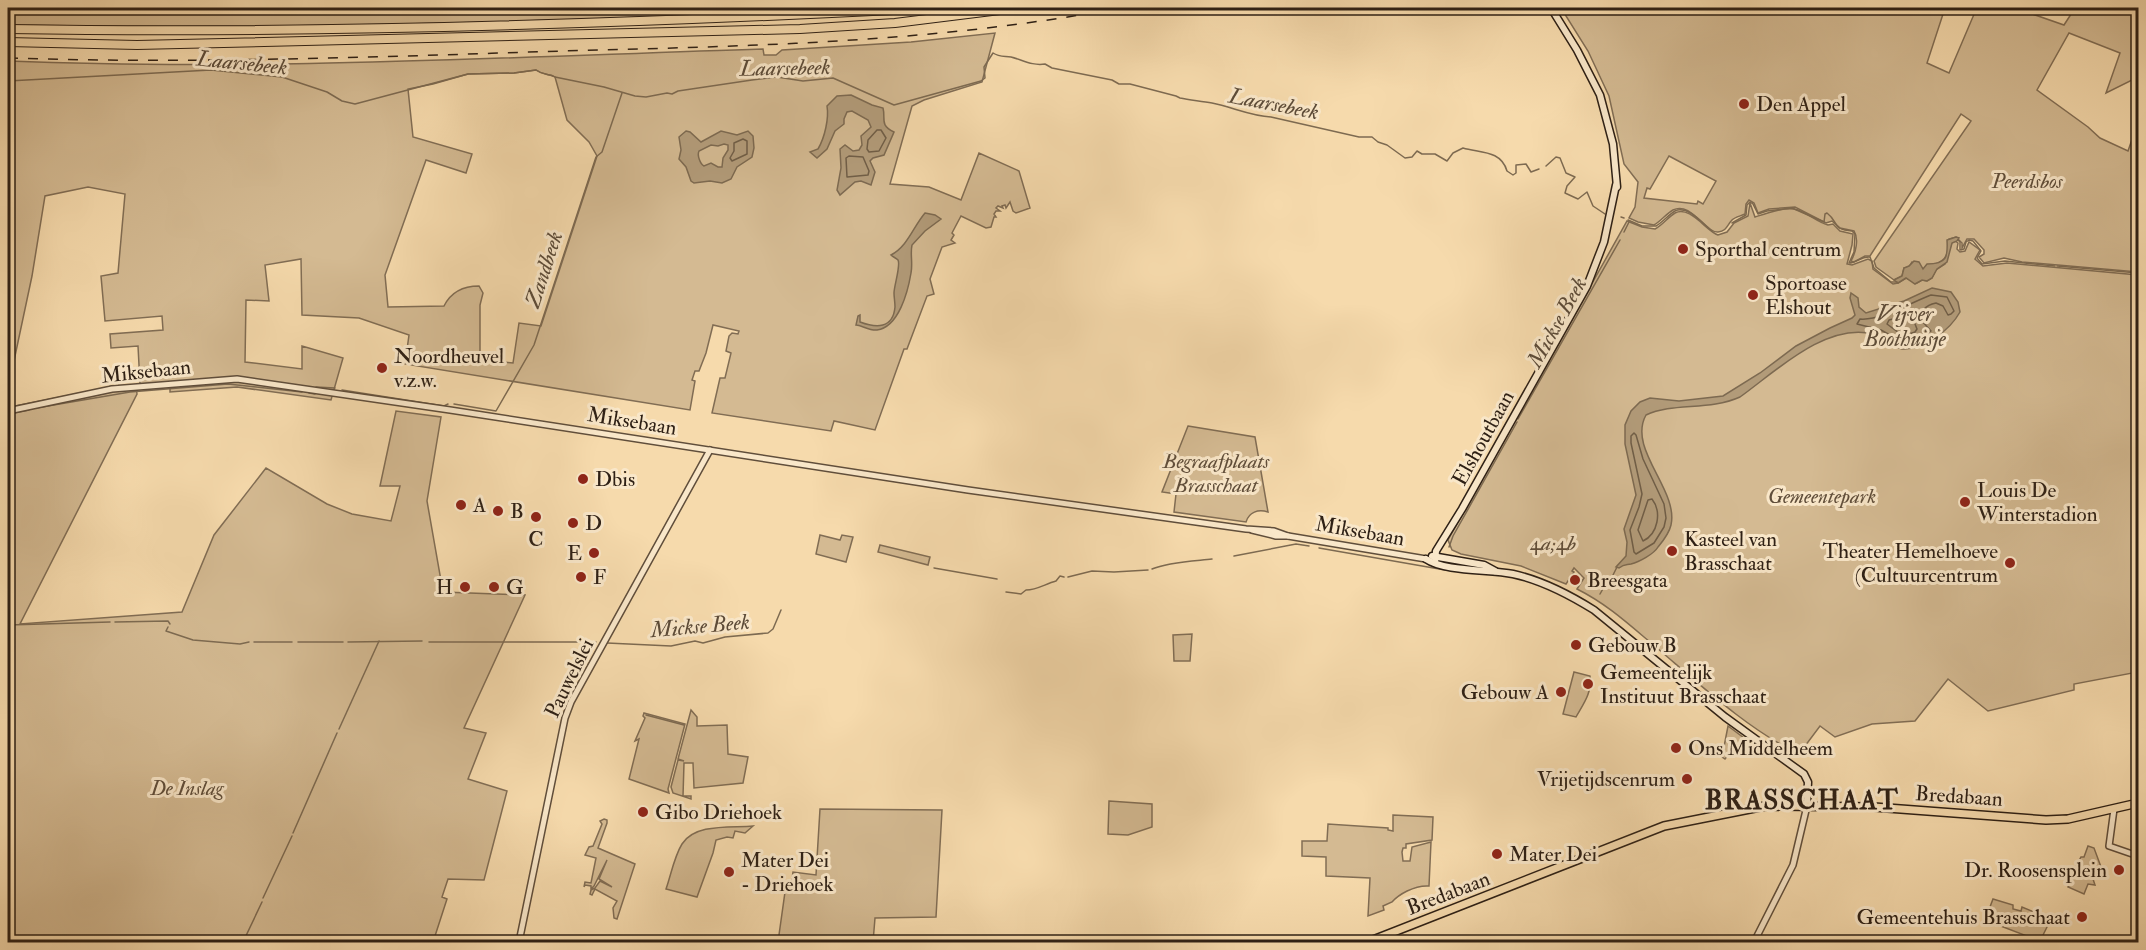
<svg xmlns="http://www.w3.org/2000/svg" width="2146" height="950" font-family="'IM FELL Double Pica',serif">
	<rect width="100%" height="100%" fill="#f6daac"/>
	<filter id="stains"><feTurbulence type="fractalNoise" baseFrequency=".00333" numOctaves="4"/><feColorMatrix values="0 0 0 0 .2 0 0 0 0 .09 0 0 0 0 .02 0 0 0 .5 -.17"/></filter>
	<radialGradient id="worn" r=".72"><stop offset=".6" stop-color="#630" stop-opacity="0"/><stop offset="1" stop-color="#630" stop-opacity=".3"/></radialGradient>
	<!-- green -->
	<g fill="#d4ba92" stroke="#816d54" stroke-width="1.5" fill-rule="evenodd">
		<path d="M13 8H869C582 21 295 30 8 25V13H12Z"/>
		<path d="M1561 8H1945L1927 63 1949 73 1975 12 1966 8H2015L2064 25 2075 8H2138V83L2136 78 2106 93 2120 53 2069 33 2037 90 2088 127 2100 138 2128 151 2138 122V272L2022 262 2004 258 1984 263 1979 257 1984 254V250L1974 239H1967L1962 248V243L1956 237 1949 239C1949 262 1941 262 1923 269L1912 262 1909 267 1904 268 1902 276 1894 280 1876 267 1874 261 1971 121 1961 114 1870 256H1865L1854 262 1851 261C1856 252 1859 239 1854 231L1840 228 1832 221 1826 223 1795 207 1769 209 1758 213 1754 203 1749 200 1746 204 1745 214C1741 216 1735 217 1732 220 1727 225 1727 231 1718 232 1705 233 1691 201 1673 210 1666 214 1661 221 1654 225L1638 222 1629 218 1635 207 1638 182 1624 164 1609 96 1588 51ZM1669 156 1716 181 1703 204 1698 201 1697 204 1644 198 1647 188 1650 189Z"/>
		<path d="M995 33 982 82 924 100 912 106 890 184 929 187 961 200 979 153 1019 171 1030 208 1016 213 1013 211 1010 202 1006 208 1005 205 1002 206 1003 208 998 206 996 208 1000 211H996L994 214 996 217H994L991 227 986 228 961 216 952 233 954 235 951 240 955 243 942 247 930 279 934 294 927 296 907 349H904L875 430 834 421 831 431 712 413 720 378H725L731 353 726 351 729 336 732 333 738 334 739 331 713 325 706 353 699 371H695L692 380 695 381 690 410 405 364 409 335 359 318 302 315 301 259 265 265 269 301 246 300 245 362 302 369V346L343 358 331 400 237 387 170 392V382L140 384 138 346 111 348 110 334 163 330 162 316 105 321 101 276 118 273 125 194 88 187 45 196 32 276 8 389V401L10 407 111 387 136 385 137 394 20 624 182 612 214 535 266 468 327 504 352 514 391 521 400 486H380L396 411 441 417 427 501 443 592 525 595 464 728 486 733 468 779 507 791 484 880 448 879 442 897 447 899 434 939 417 942H8V61C259 71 511 57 763 49L764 55H776L782 50 911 42ZM536 70C544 76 549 73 555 77L567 120 589 142 597 156 541 326 519 323 513 363 480 359V305L483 293 479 286C463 286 451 292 444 306L388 307 385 275 426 160 466 173 472 154 413 137 408 89 433 84 468 74 514 73Z"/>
		<path d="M1750 203 1755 217C1767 213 1786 206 1798 210 1809 214 1817 222 1828 225L1833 224 1840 231 1853 234 1852 245 1847 264 1852 265 1868 259 1872 261 1873 269 1893 284 1898 283 1906 278 1917 283 1922 280 1927 281 1932 278 1936 270 1945 264 1952 242 1955 241 1958 243 1957 249 1960 252 1965 251 1969 242 1980 250 1975 259 1983 266 2007 263 2138 275V672L2074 684V690L1988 711 1948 679 1915 721 1872 724 1835 737 1820 726 1799 754C1744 728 1691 676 1644 637 1623 619 1603 602 1577 589L1584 578 1574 568 1572 571 1574 572 1566 584 1521 566 1461 554 1452 550 1448 540 1627 221 1642 227 1655 229C1663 225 1668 217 1675 213 1690 205 1706 231 1718 235L1727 232 1734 223 1748 216Z"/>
		<path d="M1188 426 1255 437 1268 512C1258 509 1249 512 1246 522L1174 512 1176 494 1162 492Z"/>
		<path d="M820 535 840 540 842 535 853 537 846 562 816 554Z"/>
		<path d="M880 545 930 557 928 565 878 552Z"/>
		<path d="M1192 634 1190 661H1174L1173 635Z"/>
		<path d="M1574 672 1590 676C1592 693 1584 703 1576 717L1563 714Z"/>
		<path d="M691 710 697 717V726L727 725 728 754 748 757 743 783 694 788 693 763H684L683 796H691V799L673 793 671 787 678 760 684 761 678 759Z"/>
		<path d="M644 713 685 724 668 789 669 793 629 779 639 739 635 741 645 718 643 716Z"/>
		<path d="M1728 726 1756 747 1750 755 1744 751 1740 756 1732 750 1725 759 1722 757Z"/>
		<path d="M1109 801 1152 804V827L1128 835 1108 834Z"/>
		<path d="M820 809 942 810 936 917 875 918 873 942H778L786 885 791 886 793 872 816 875Z"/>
		<path d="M1393 815 1433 817 1432 840 1406 844V848H1403L1402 852 1403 861H1410L1412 847 1431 842 1429 886C1414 885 1398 895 1392 902L1383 906 1384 910 1368 916 1370 878 1326 876V857L1302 856V841H1327L1328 824 1388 828V830L1393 831Z"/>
		<path d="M604 819 607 820V823L598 848 635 864 617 919 614 918 613 908 617 901 595 889 592 895 590 894 591 890 595 888 600 881 612 887 599 879 607 860 594 886 591 889V886L585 885 584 887 585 882 591 883 596 858 585 855 589 847 593 846 602 824 600 821Z"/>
		<path d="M753 826 745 833 735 831 733 838 727 837 716 840 713 853 697 897 666 889C671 875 674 857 682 844 695 823 731 828 753 826Z"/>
		<path d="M2088 846 2094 848 2104 875 2093 879 2095 885 2088 884 2084 894 2068 887 2074 877 2071 875 2081 857H2084Z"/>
		<path d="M1993 899 2013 905V909L2021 911 2022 907 2051 919 2040 941 1985 920Z"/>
	</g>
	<!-- water -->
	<g fill="#b29b79" stroke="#7d6a51" stroke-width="1.5" fill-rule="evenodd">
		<path d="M851 95 872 105 883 108C886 119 879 125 894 132L884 155 873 158 870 161 875 172 871 185 861 181 855 182 840 195 837 190 841 168 840 149 845 145 853 151 859 150 862 145 861 136 871 127 868 120 852 111 847 112 844 119V124L835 131 827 149 817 158 810 152 818 149C825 137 829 118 827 106L837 96Z"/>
		<path d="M686 131 690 132 701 142 721 131 737 135 748 131 753 136 754 148 752 157 737 167 731 179 722 183 710 181 694 183 691 181 686 167 679 159 681 150 679 137ZM724 144 728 145V150L723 158 722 167H718L711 163 704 166C700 164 697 155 699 151L711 145 718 146Z"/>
		<path d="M925 213 935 215 941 219 925 231 912 245C910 254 913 263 911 273 908 291 899 327 877 330 870 331 861 325 856 325L858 316 860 315V322C876 328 893 329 895 307 895 302 894 297 894 293 894 286 901 265 898 260 896 258 893 257 891 255 908 246 913 227 925 213Z"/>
		<path d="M1956 237 1959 238 1957 241 1952 243 1947 262 1937 269 1932 278 1927 281 1922 280 1915 284 1906 278 1898 283 1894 280 1902 276 1904 268 1909 266 1914 261 1919 262 1923 269 1927 264C1947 264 1948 257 1947 240Z"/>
		<path d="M1932 288 1951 292 1958 302 1960 312C1950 330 1924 350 1902 349 1891 346 1884 336 1873 334 1826 322 1775 372 1740 397 1709 411 1673 402 1646 415 1627 449 1679 490 1671 525 1669 534 1663 541 1658 547 1654 554 1639 562 1631 564 1625 565 1624 564 1619 568L1616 567 1626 556 1627 542 1624 529 1636 495 1625 444V425L1631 411 1640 402 1650 398 1679 401 1723 396 1760 373 1796 346 1830 328 1852 318 1855 315 1850 298 1851 293 1858 298 1859 307 1866 313 1904 301Z"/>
	</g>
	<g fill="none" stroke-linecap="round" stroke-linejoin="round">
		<!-- shore -->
		<g stroke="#705e47" stroke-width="1.5">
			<path d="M877 130H881L886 138 879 151 869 152 867 149 868 140Z"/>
			<path d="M743 139 747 141V154L732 161 730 158 734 151V143Z"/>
			<path d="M849 156 863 157 869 171 868 175 847 177 846 158Z"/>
			<path d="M1931 295 1947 297 1954 311 1951 314 1948 315 1943 306 1936 303C1927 305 1920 310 1921 320L1931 331 1919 339 1904 343 1881 330 1857 324 1860 319C1880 321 1912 302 1931 295Z"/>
			<path d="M1911 314 1917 329 1915 332 1903 336 1887 324 1889 320Z"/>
			<path d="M1634 433 1636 435 1643 459 1664 504 1666 518 1664 527 1654 543 1636 554 1634 552 1630 530 1639 507 1642 494 1631 443V436Z"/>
			<path d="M1652 499C1662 512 1658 534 1643 541L1638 530 1648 500Z"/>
		</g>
		<!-- stream -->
		<g stroke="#7d6a51" stroke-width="1.5">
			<path d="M8 81 211 70 282 77 327 92 342 101 355 104 468 74 514 73 536 70C544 76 549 73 555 77L604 87 635 96 646 97 667 93 672 94 678 91 752 80 777 77 803 81 833 78 894 105 981 81 985 78 984 67 993 53C999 57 1004 56 1011 57 1023 60 1032 66 1045 64L1052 68 1112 80 1119 84H1130L1176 96 1180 98C1190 100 1201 101 1212 103 1232 107 1251 116 1271 117L1359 137H1372L1378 142 1387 145 1405 158 1412 157 1417 151 1422 154H1435L1447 161 1453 153 1463 148C1480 153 1501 150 1507 171L1513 175 1516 173V165L1526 164 1531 172 1539 169"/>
			<path d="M1546 166 1556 157 1560 158 1566 173 1575 177 1567 186 1565 193 1578 199 1587 192 1593 206 1605 214"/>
			<path d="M1621 217 1624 218"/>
			<path d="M1628 220 1642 226H1656C1663 222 1668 215 1675 211 1688 205 1703 224 1712 231"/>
			<path d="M1732 223 1746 215 1747 205 1750 202 1753 204 1758 214 1767 211 1792 208 1824 222 1825 214 1827 213C1839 222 1832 230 1852 231L1855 234 1854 252 1849 263C1857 263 1861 256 1870 257L1874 268 1891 282H1897"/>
			<path d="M1624 232 1629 222"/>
			<path d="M1958 240 1960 242V250L1964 249 1966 242 1969 240 1973 241 1981 251 1977 258 1982 264 2005 261 2055 266"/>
			<path d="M2057 266 2138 273"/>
			<path d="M316 387 335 388"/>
			<path d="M342 390 444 406 448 404"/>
			<path d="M309 393 315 394"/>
			<path d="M454 404 496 411 534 345 596 157 602 152 622 93"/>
			<path d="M36 408 130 392 228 384 302 392"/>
			<path d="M8 414 29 410"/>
			<path d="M1518 419 1620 240"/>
			<path d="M1449 547 1453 536 1517 422"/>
			<path d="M1319 548 1445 570"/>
			<path d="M1234 556 1296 544 1309 546"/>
			<path d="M934 568 997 579"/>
			<path d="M1152 569C1168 562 1194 561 1212 559"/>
			<path d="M1068 577 1092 571 1114 572 1148 570"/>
			<path d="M1006 592 1021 594 1026 590C1037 590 1045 584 1056 581L1060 576 1064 577"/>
			<path d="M1600 594 1604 587 1608 585 1617 567"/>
			<path d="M115 622 168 621 170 624"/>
			<path d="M8 625 110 622"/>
			<path d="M168 627 166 631 193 640 240 644 249 642"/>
			<path d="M254 642H292"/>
			<path d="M298 642H343"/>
			<path d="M348 642 422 641"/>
			<path d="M429 642H596"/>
			<path d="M607 643 671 646 695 641 703 643 725 637 768 633 773 629 781 610"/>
			<path d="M646 715 684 725"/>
			<path d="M339 729 379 641"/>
			<path d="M293 833 337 733"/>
			<path d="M263 898 292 836"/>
			<path d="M243 942 262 902"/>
		</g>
		<defs>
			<g id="tertiary">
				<path d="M8 411 112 389 237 379 450 410 968 490 1246 529 1274 531 1288 536"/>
				<path d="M1252 530 1276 536H1288L1426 559"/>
				<path d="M2114 809 2109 846 2138 856"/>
				<path d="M519 942 565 718 571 702 710 450"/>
				<path d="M1754 942 1793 865 1807 806"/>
			</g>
			<g id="secondary">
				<path d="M1551 8 1577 50 1600 95 1613 144 1617 187"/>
				<path d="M1432 556 1484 565 1495 571"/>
				<path d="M1426 559C1445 572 1490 569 1513 574 1541 580 1570 595 1594 610L1725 717 1804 774 1808 782 1807 806"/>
				<path d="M1435 563 1436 551 1462 509 1587 286 1604 242 1616 185"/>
			</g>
			<path id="primary" d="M1368 942 1664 826 1765 806 1874 807 2046 820 2068 819 2138 803"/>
			<g id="motorway">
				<path d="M8 29C303 34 598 25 893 10L915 8"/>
				<path d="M8 42 137 45 800 29 895 23 1016 8"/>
			</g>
		</defs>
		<!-- tertiary casing -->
		<use href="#tertiary" stroke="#604e3b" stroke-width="8"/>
		<!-- secondary casing -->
		<use href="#secondary" stroke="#2e2015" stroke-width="9"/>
		<!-- primary casing -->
		<use href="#primary" stroke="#2e2015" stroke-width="10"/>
		<!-- motorway casing -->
		<use href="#motorway" stroke="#2e2015" stroke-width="10"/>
		<!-- tertiary -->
		<use href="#tertiary" stroke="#f9e7c9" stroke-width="5"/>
		<!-- secondary -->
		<use href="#secondary" stroke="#f9e7c9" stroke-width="6"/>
		<!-- primary -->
		<use href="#primary" stroke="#f6daac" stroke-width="7"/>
		<!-- motorway -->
		<use href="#motorway" stroke="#f6daac" stroke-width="8"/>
		<!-- rail -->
		<path stroke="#2e2015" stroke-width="1.5" stroke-dasharray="10 10" stroke-linecap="butt" d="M8 58C192 64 377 57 562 51 748 46 935 43 1119 8"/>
	</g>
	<!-- markers -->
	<g fill="#8f2418" stroke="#f9e7c9" stroke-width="2">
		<circle cx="1744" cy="104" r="6"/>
		<circle cx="1683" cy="249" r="6"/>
		<circle cx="1753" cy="295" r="6"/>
		<circle cx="382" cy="368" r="6"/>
		<circle cx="583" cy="479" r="6"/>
		<circle cx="1965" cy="502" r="6"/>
		<circle cx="461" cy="505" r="6"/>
		<circle cx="498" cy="511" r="6"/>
		<circle cx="536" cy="517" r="6"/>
		<circle cx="573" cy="523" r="6"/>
		<circle cx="1672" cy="551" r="6"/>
		<circle cx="594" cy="553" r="6"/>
		<circle cx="2010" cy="563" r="6"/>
		<circle cx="581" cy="577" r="6"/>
		<circle cx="1575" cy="580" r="6"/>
		<circle cx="465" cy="587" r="6"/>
		<circle cx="494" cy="587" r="6"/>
		<circle cx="1576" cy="645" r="6"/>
		<circle cx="1588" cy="684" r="6"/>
		<circle cx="1561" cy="692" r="6"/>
		<circle cx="1676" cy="748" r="6"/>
		<circle cx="1687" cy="779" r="6"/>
		<circle cx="643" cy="812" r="6"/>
		<circle cx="1497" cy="854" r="6"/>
		<circle cx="2119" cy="870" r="6"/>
		<circle cx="729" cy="872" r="6"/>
		<circle cx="2082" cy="917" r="6"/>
	</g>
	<g text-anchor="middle" stroke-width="6" stroke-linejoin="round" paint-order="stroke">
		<!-- poi labels -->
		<g font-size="21" fill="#2e2015" stroke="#f9e7c9" text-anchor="start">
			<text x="1756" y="111">Den Appel</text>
			<text x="1695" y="256">Sporthal centrum</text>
			<text x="1765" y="290">Sportoase<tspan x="1765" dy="24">Elshout</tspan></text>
			<text x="394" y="363">Noordheuvel<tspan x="394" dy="24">v.z.w.</tspan></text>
			<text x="595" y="486">Dbis</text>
			<text x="1977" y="497">Louis De<tspan x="1977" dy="24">Winterstadion</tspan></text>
			<text x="473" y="512">A</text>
			<text x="510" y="518">B</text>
			<text x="585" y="530">D</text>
			<text x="536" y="546" text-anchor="middle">C</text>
			<text x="1684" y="546">Kasteel van<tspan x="1684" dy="24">Brasschaat</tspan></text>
			<text x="1998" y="558" text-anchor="end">Theater Hemelhoeve<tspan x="1998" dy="24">(Cultuurcentrum</tspan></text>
			<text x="582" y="560" text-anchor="end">E</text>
			<text x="593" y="584">F</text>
			<text x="1587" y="587">Breesgata</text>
			<text x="453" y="594" text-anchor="end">H</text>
			<text x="506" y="594">G</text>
			<text x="1588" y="652">Gebouw B</text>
			<text x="1600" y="679">Gemeentelijk<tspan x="1600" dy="24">Instituut Brasschaat</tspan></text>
			<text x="1549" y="699" text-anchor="end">Gebouw A</text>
			<text x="1688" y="755">Ons Middelheem</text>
			<text x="1675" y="786" text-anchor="end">Vrijetijdscenrum</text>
			<text x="655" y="819">Gibo Driehoek</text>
			<text x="1509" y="861">Mater Dei</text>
			<text x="741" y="867">Mater Dei<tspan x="741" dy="24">- Driehoek</tspan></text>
			<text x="2107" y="877" text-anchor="end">Dr. Roosensplein</text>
			<text x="2070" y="924" text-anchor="end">Gemeentehuis Brasschaat</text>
		</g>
		<!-- park labels -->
		<g font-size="21" font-style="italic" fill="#604e3a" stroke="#f9e7c9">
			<text x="2027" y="188">Peerdsbos</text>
			<text x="1216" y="468">Begraafplaats<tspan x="1216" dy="24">Brasschaat</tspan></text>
			<text x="1822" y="503">Gemeentepark</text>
			<text x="1553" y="550">4a;4b</text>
			<text x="187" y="795">De Inslag</text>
		</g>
		<!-- street labels -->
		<g font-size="21" fill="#2e2015" stroke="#f9e7c9">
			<text transform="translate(146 371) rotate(-6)" y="7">Miksebaan</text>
			<text transform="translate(632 421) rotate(9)" y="7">Miksebaan</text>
			<text transform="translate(1483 438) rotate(-61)" y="7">Elshoutbaan</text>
			<text transform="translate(1360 531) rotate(10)" y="7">Miksebaan</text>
			<text transform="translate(569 678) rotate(-64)" y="7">Pauwelslei</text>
			<text transform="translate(1959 796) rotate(4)" y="7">Bredabaan</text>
			<text transform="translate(1448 893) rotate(-21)" y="7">Bredabaan</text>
		</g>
		<!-- water labels -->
		<g font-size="22" font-style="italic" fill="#5c4b38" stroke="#f9e7c9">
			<text transform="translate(242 62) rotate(6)" y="8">Laarsebeek</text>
			<text transform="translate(785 67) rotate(-1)" y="8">Laarsebeek</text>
			<text transform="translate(1274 103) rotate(11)" y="8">Laarsebeek</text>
			<text transform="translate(543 269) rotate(-72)" y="8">Zandbeek</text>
			<text x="1905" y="321">Vijver<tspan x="1905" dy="25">Boothuisje</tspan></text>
			<text transform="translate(1556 322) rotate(-61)" y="8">Mickse Beek</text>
			<text transform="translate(700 625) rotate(-5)" y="8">Mickse Beek</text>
		</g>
		<!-- district labels -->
		<g font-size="27" font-weight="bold" letter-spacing="1.5" fill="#2e2015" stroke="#f9e7c9">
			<text x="1802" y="809">BRASSCHAAT</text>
		</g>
	</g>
	<!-- margin -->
	<rect width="2146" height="950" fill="none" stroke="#f6daac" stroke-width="30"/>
	<rect x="9" y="9" width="2128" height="932" fill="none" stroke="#2e2015" stroke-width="3"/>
	<rect x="15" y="15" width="2116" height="920" fill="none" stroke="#2e2015" stroke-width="1.5"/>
	<rect width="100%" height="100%" filter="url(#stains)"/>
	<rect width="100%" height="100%" fill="url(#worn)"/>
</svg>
